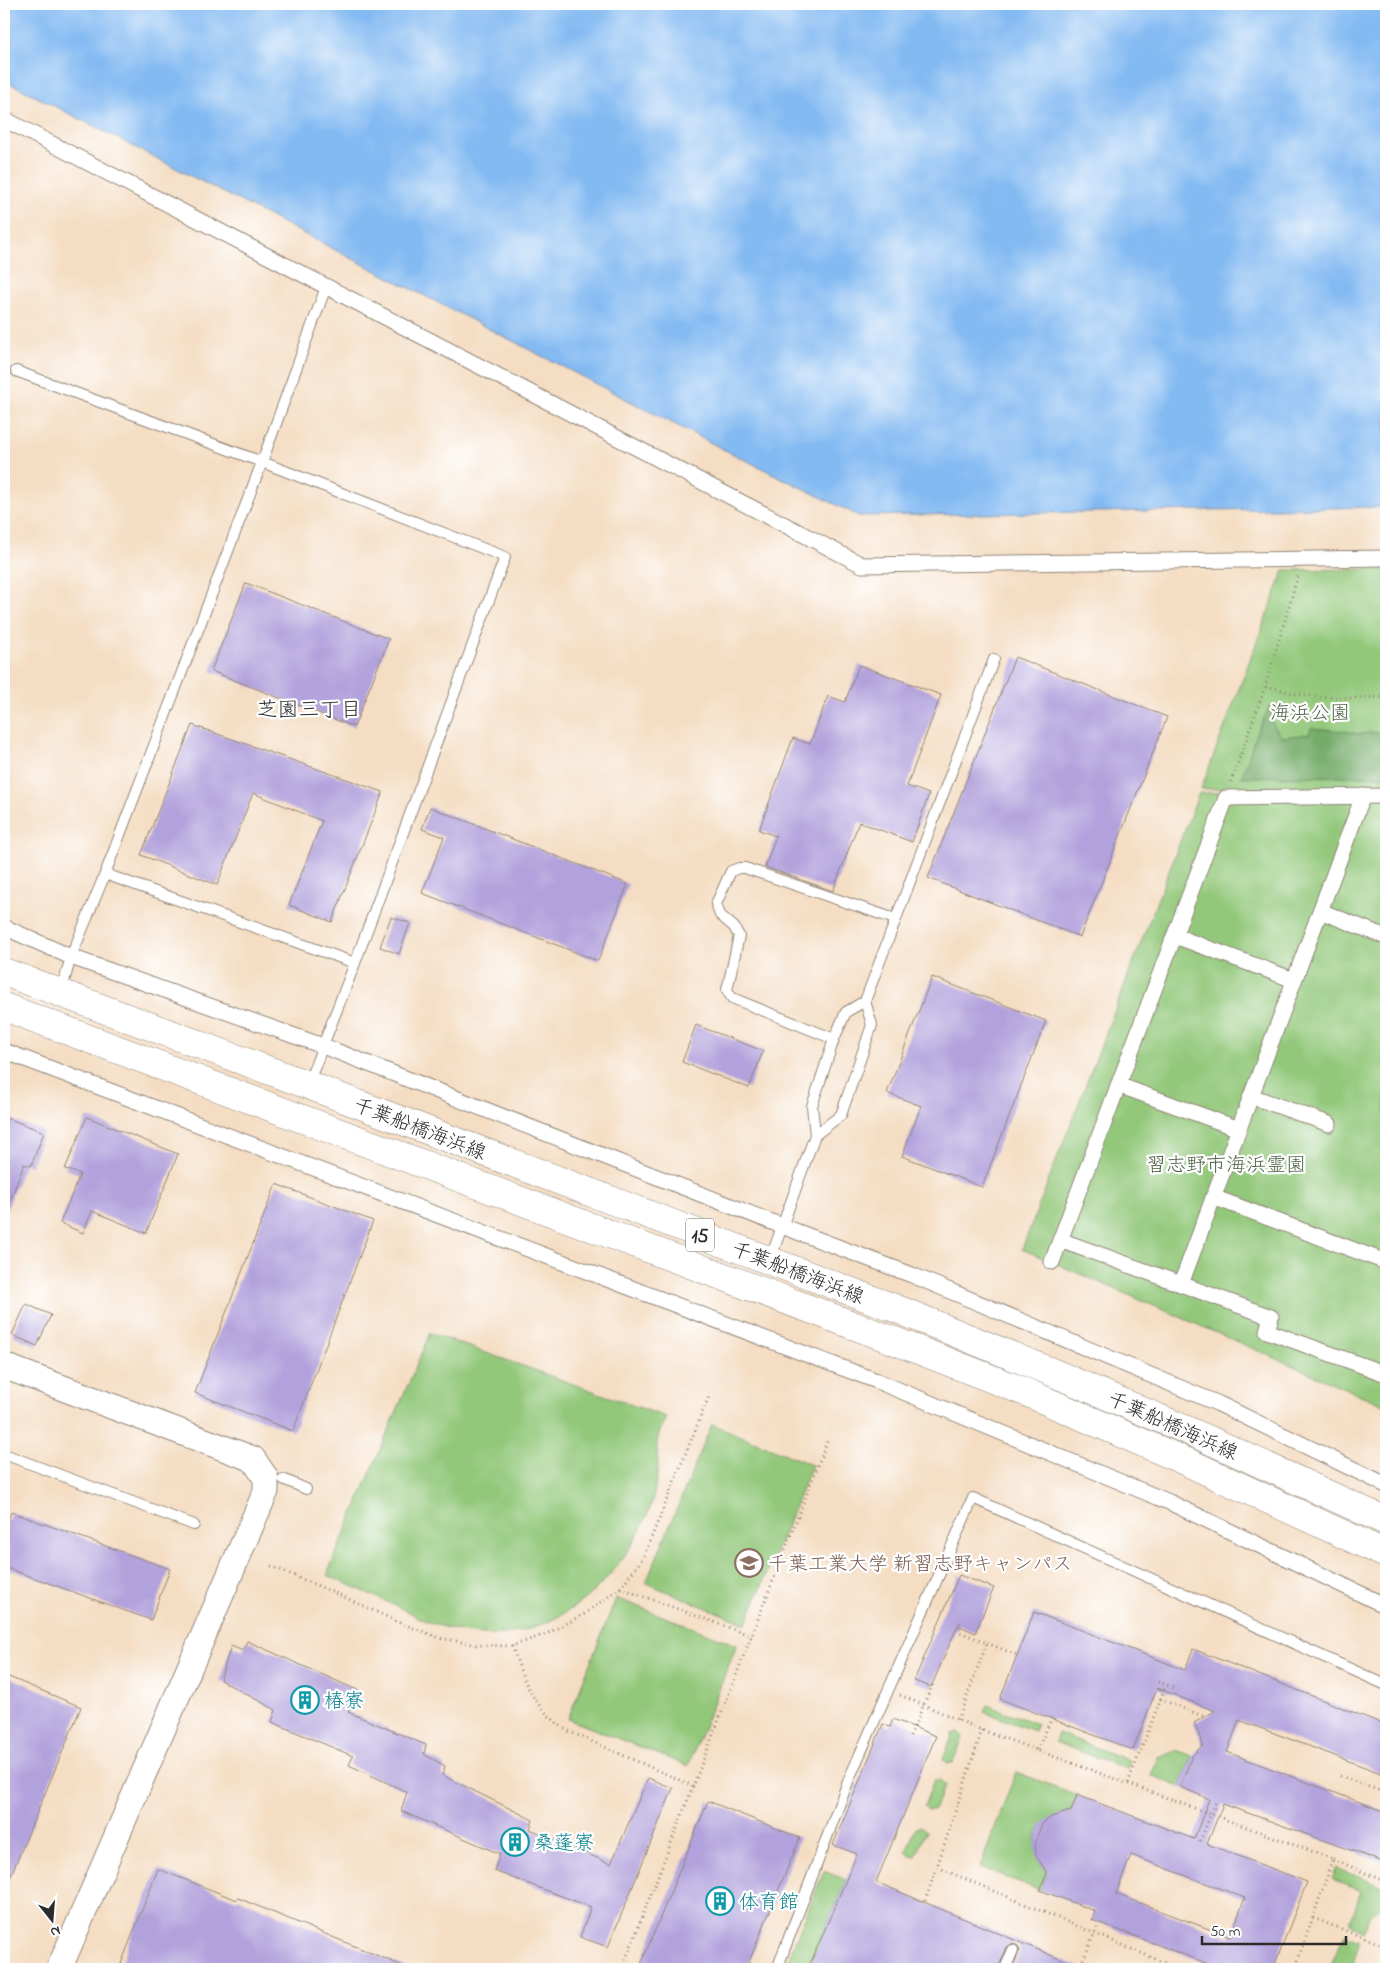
<svg xmlns="http://www.w3.org/2000/svg" width="1390" height="1973" font-family="'Indie Flower','Klee One',sans-serif">
	<rect width="100%" height="100%" fill="#fff"/>
	<filter id="ink" filterUnits="userSpaceOnUse"><feTurbulence type="fractalNoise" baseFrequency=".02" numOctaves="2"/><feDisplacementMap in="SourceGraphic" scale="10" xChannelSelector="R" yChannelSelector="G"/><feConvolveMatrix kernelMatrix="1 2 1 2 8 2 1 2 1" color-interpolation-filters="sRGB"/></filter>
	<filter id="wash" filterUnits="userSpaceOnUse"><feTurbulence type="fractalNoise" baseFrequency=".0096" numOctaves="4" result="noise"/><feDisplacementMap in="SourceGraphic" scale="20" xChannelSelector="R" yChannelSelector="G"/><feGaussianBlur stdDeviation="1.12" result="paint"/><feColorMatrix in="noise" values="0 0 0 0 0 0 0 0 0 0 0 0 0 0 0 0 0 1.4 0 .05"/><feComposite in="paint" operator="in"/></filter>
	<g filter="url(#wash)">
		<rect width="100%" height="100%" fill="#f4ddc2"/>
		<!-- green -->
		<g fill="#93c87a" stroke="#5f7a52">
			<path d="M1386 569V788L1201 789 1284 570Z"/>
			<path d="M1386 791V1406L1022 1249 1199 793Z"/>
			<path d="M430 1333 666 1417C663 1425 658 1434 657 1442 656 1449 658 1457 658 1465 657 1482 653 1504 645 1520 620 1574 572 1623 512 1633 487 1637 460 1632 437 1625 425 1622 414 1614 402 1609 377 1597 352 1586 327 1575Z"/>
			<path d="M712 1424 812 1465 746 1624 646 1583Z"/>
			<path d="M616 1598 737 1645 688 1766 568 1719Z"/>
			<path d="M987 1705 1037 1724 1034 1731 984 1712Z"/>
			<path d="M959 1732 963 1737 953 1763H947L943 1759 953 1734Z"/>
			<path d="M1058 1733 1130 1761 1127 1769 1055 1742Z"/>
			<path d="M1175 1750 1192 1756 1180 1787 1151 1775 1158 1757Z"/>
			<path d="M1016 1772 1077 1795 1071 1811C1037 1818 1024 1845 1047 1873L1040 1890 980 1867Z"/>
			<path d="M934 1780H940L945 1785 934 1810H928L924 1806Z"/>
			<path d="M921 1826 926 1831 916 1856H910L906 1852 916 1827Z"/>
			<path d="M1337 1868 1386 1888V1901L1371 1915 1364 1931 1349 1923 1361 1891 1332 1879Z"/>
			<path d="M824 1871 846 1880 808 1969H784Z"/>
			<path d="M1345 1934 1360 1940 1354 1960V1969H1329Z"/>
		</g>
		<!-- forest -->
		<path fill="#76ac6a" stroke="#506c4a" d="M1270 706 1272 723 1282 737 1309 734 1311 728 1344 731 1359 734 1377 732 1386 736V776L1242 777 1256 734Z"/>
		<!-- water -->
		<path fill="#83baf2" stroke="#57728e" d="M4 4H1386V507L859 516 723 449 4 80Z"/>
		<g id="blocks">
			<!-- building -->
			<g fill="#b1a1dc" fill-rule="evenodd">
				<path d="M246 583 389 639 354 727 211 671Z"/>
				<path d="M1015 657 1167 717 1080 937 928 878Z"/>
				<path d="M859 665 941 695 907 786 929 794 912 842 859 822 833 891 765 867 776 836 759 830 793 738 810 744 828 696 845 702Z"/>
				<path d="M192 725 383 792 332 922 289 905 322 821 253 793 217 885 141 855Z"/>
				<path d="M430 807 628 884 598 961 422 893 444 837 422 829Z"/>
				<path d="M391 917 410 923 399 954 380 947Z"/>
				<path d="M932 977 1046 1021 982 1187 902 1156 921 1106 887 1093Z"/>
				<path d="M696 1025 763 1051 749 1088 682 1062Z"/>
				<path d="M4 1117 44 1132 31 1166 24 1164 5 1214H4Z"/>
				<path d="M87 1117 178 1154 146 1233 92 1211 83 1233 60 1223 80 1174 65 1169Z"/>
				<path d="M276 1184 373 1221 293 1431 195 1393Z"/>
				<path d="M26 1304 51 1315 37 1346 12 1335Z"/>
				<path d="M11 1512 170 1569 151 1620 4 1567V1533Z"/>
				<path d="M959 1575 994 1588 975 1633 958 1625 931 1687 914 1681Z"/>
				<path d="M1034 1612 1185 1670 1193 1649 1386 1725V1775L1239 1720 1227 1752 1386 1812V1863L1223 1804 1207 1844 1307 1882 1273 1969H1250L1236 1964 1233 1969H1222L1092 1920 1095 1911 1040 1890 1047 1873 1036 1855 1035 1844 1038 1834 1042 1824 1051 1817 1071 1811 1077 1795 1194 1839 1209 1799 1180 1787 1192 1756 1203 1745 1194 1723 1215 1711 1157 1688 1133 1750 1000 1699ZM1131 1855 1245 1898 1230 1937 1116 1894Z"/>
				<path d="M247 1641 357 1690 348 1712 426 1745 424 1754 445 1766 442 1775 533 1820 530 1829 611 1864 648 1778 673 1788 608 1947 580 1937 591 1907 494 1871 500 1854 401 1811 407 1792 349 1765 353 1756 272 1722 276 1710 220 1680 231 1646 243 1651Z"/>
				<path d="M4 1675 81 1707 4 1892Z"/>
				<path d="M893 1719 936 1736 876 1882 1084 1969H1012L1020 1950 1018 1946 1013 1943 1007 1947 998 1969H808L857 1854 833 1845 883 1724 890 1727Z"/>
				<path d="M708 1801 800 1838 746 1969H655L641 1964Z"/>
				<path d="M158 1869 237 1900 238 1898 410 1969H119Z"/>
			</g>
		</g>
	</g>
	<g filter="url(#ink)">
		<use href="#blocks" fill-opacity="0" stroke="#908476" stroke-width="1"/>
		<g fill="none" stroke-linecap="round" stroke-linejoin="round">
			<defs>
				<g id="service">
					<path d="M16 371 262 462 505 557 355 963 308 1084"/>
					<path d="M105 874 355 963"/>
					<path d="M61 992 71 957 105 874 262 462 326 287"/>
					<path d="M834 1039 732 998 727 990 739 936 734 927 720 915 716 904 731 871 739 868H745L895 919"/>
					<path d="M815 1135 841 1115 872 1025 865 1001 994 659"/>
					<path d="M770 1260 815 1135 812 1106 834 1039 846 1012 865 1001"/>
					<path d="M4 1454 194 1525"/>
					<path d="M283 1479 306 1489"/>
					<path d="M777 1969 849 1779 973 1498 1386 1685"/>
					<path d="M1005 1969 1013 1950"/>
				</g>
				<g id="pedestrian">
					<path d="M4 119 862 565 1386 558"/>
					<path d="M1320 911 1386 937"/>
					<path d="M4 927 71 957 323 1046 782 1226 912 1275 1219 1404 1386 1485"/>
					<path d="M1175 936 1294 980"/>
					<path d="M4 1051 877 1381 1169 1502 1386 1606"/>
					<path d="M1118 1085 1239 1129"/>
					<path d="M1251 1096 1329 1124"/>
					<path d="M1213 1197 1386 1262"/>
					<path d="M1060 1240 1271 1317 1267 1331 1386 1374"/>
					<path d="M1052 1262 1226 798 1386 796"/>
					<path d="M1181 1284 1363 796"/>
				</g>
				<path id="tertiary" d="M4 1366 253 1459 266 1478V1491L59 1969"/>
				<g id="primary">
					<path d="M4 972 308 1085 902 1311 1054 1373 1205 1438 1386 1521"/>
					<path d="M4 1007 895 1341 1028 1393 1187 1462 1386 1554"/>
				</g>
			</defs>
			<!-- service casing -->
			<use href="#service" stroke="#908476" stroke-width="12"/>
			<!-- pedestrian casing -->
			<use href="#pedestrian" stroke="#908476" stroke-width="17"/>
			<!-- tertiary casing -->
			<use href="#tertiary" stroke="#908476" stroke-width="27"/>
			<!-- primary casing -->
			<use href="#primary" stroke="#908476" stroke-width="29"/>
			<!-- path -->
			<g stroke="#908476" stroke-width="3" stroke-dasharray="1 4" stroke-linecap="butt">
				<path d="M1266 687C1279 688 1291 694 1304 695 1331 699 1359 698 1386 697"/>
				<path d="M1231 782 1265 687 1298 576"/>
				<path d="M271 1566 342 1596 398 1622 440 1638 477 1645 512 1646 546 1634 583 1615 620 1588 643 1558 710 1394"/>
				<path d="M620 1588 752 1636"/>
				<path d="M987 1643 1017 1655"/>
				<path d="M512 1646C525 1685 532 1705 566 1730L693 1786"/>
				<path d="M1158 1682 1177 1689"/>
				<path d="M900 1695 982 1730 1333 1859 1295 1969"/>
				<path d="M1160 1699 1205 1717"/>
				<path d="M958 1720 987 1643 960 1632V1621"/>
				<path d="M982 1730 937 1867 1179 1969"/>
				<path d="M910 1736 934 1681"/>
				<path d="M1037 1750 1052 1718"/>
				<path d="M1340 1776 1383 1792"/>
				<path d="M1128 1783 1166 1685"/>
				<path d="M1200 1841 1216 1802"/>
				<path d="M1333 1859 1386 1882"/>
				<path d="M925 1901 937 1867"/>
				<path d="M1313 1918 1386 1946"/>
				<path d="M622 1969 828 1439"/>
				<path d="M1079 1969 1099 1923"/>
				<path d="M1233 1969 1234 1968"/>
			</g>
			<!-- service -->
			<use href="#service" stroke="#fff" stroke-width="10"/>
			<!-- pedestrian -->
			<use href="#pedestrian" stroke="#fff" stroke-width="15"/>
			<!-- tertiary -->
			<use href="#tertiary" stroke="#fff" stroke-width="25"/>
			<!-- primary -->
			<use href="#primary" stroke="#fff" stroke-width="28"/>
		</g>
	</g>
	<!-- icons -->
	<defs>
		<symbol id="university-ring" viewBox="-11 -11 22 22"><circle r="9.5" fill="#fff" stroke="#8d6e63" stroke-width="1.5"/><path d="M0-5L7-2L0 1L-7-2ZM-4 1L0 2.5L4 1V4Q0 6-4 4Z" fill="#8d6e63"/></symbol>
		<symbol id="building-ring" viewBox="-11 -11 22 22"><circle r="9.5" fill="#fff" stroke="#0f9aa8" stroke-width="1.5"/><path d="M-4-6H4V6H1V3H-1V6H-4ZM-2.5-4.3h1.7v1.8h-1.7ZM.8-4.3h1.7v1.8H.8ZM-2.5-1h1.7V.8h-1.7ZM.8-1h1.7V.8H.8Z" fill="#0f9aa8"/></symbol>
	</defs>
	<g fill-rule="evenodd">
		<use href="#university-ring" x="733" y="1547" width="32" height="32"/>
		<use href="#building-ring" x="289" y="1684" width="32" height="32"/>
		<use href="#building-ring" x="499" y="1826" width="32" height="32"/>
		<use href="#building-ring" x="704" y="1885" width="32" height="32"/>
	</g>
	<g text-anchor="middle" stroke-width="4.5" stroke-linejoin="round" paint-order="stroke">
		<!-- shield labels -->
		<rect fill="#fff" stroke="#6b6b6b" stroke-width="1" x="686" y="1218.5" width="28" height="33" rx="4"/>
		<g font-size="19" font-weight="bold" fill="#2b2b2b">
			<text x="700" y="1242">15</text>
		</g>
		<!-- park labels -->
		<g font-size="20" fill="#4f6247" stroke="#fff">
			<text x="1310" y="719">海浜公園</text>
			<text x="1226" y="1171">習志野市海浜霊園</text>
		</g>
		<!-- street labels -->
		<g font-size="20" fill="#2b2b2b" stroke="#fff">
			<text transform="translate(420 1128) rotate(21)" y="7">千葉船橋海浜線</text>
			<text transform="translate(798 1272) rotate(21)" y="7">千葉船橋海浜線</text>
			<text transform="translate(1173 1425) rotate(24)" y="7">千葉船橋海浜線</text>
		</g>
		<!-- education labels -->
		<g font-size="20" fill="#785e54" stroke="#fff" text-anchor="start">
			<text x="768" y="1570">千葉工業大学 新習志野キャンパス</text>
		</g>
		<!-- culture labels -->
		<g font-size="20" fill="#0d838f" stroke="#fff" text-anchor="start">
			<text x="324" y="1707">椿寮</text>
			<text x="534" y="1849">桑蓬寮</text>
			<text x="739" y="1908">体育館</text>
		</g>
		<!-- neighbourhood labels -->
		<g font-size="21" fill="#2b2b2b" stroke="#fff">
			<text x="309" y="716">芝園三丁目</text>
		</g>
	</g>
	<!-- margin -->
	<rect width="1390" height="1973" fill="none" stroke="#fff" stroke-width="20"/>
	<!-- north arrow -->
	<g transform="translate(52 1920) rotate(163)" stroke="#ffffff" stroke-width="4" paint-order="stroke">
	<path d="M0-4L9 19L0 12L-9 19Z" fill="#2b2b2b"/>
	<text y="-8" font-size="14" font-weight="bold" text-anchor="middle" fill="#2b2b2b">N</text>
	</g>
	<!-- scale -->
	<path d="M1202 1936v8h144v-8" fill="none" stroke="#2b2b2b" stroke-width="2.5"/>
	<text x="1210" y="1936" font-size="15" fill="#2b2b2b" stroke="#ffffff" stroke-width="4" paint-order="stroke">50 m</text>
</svg>
